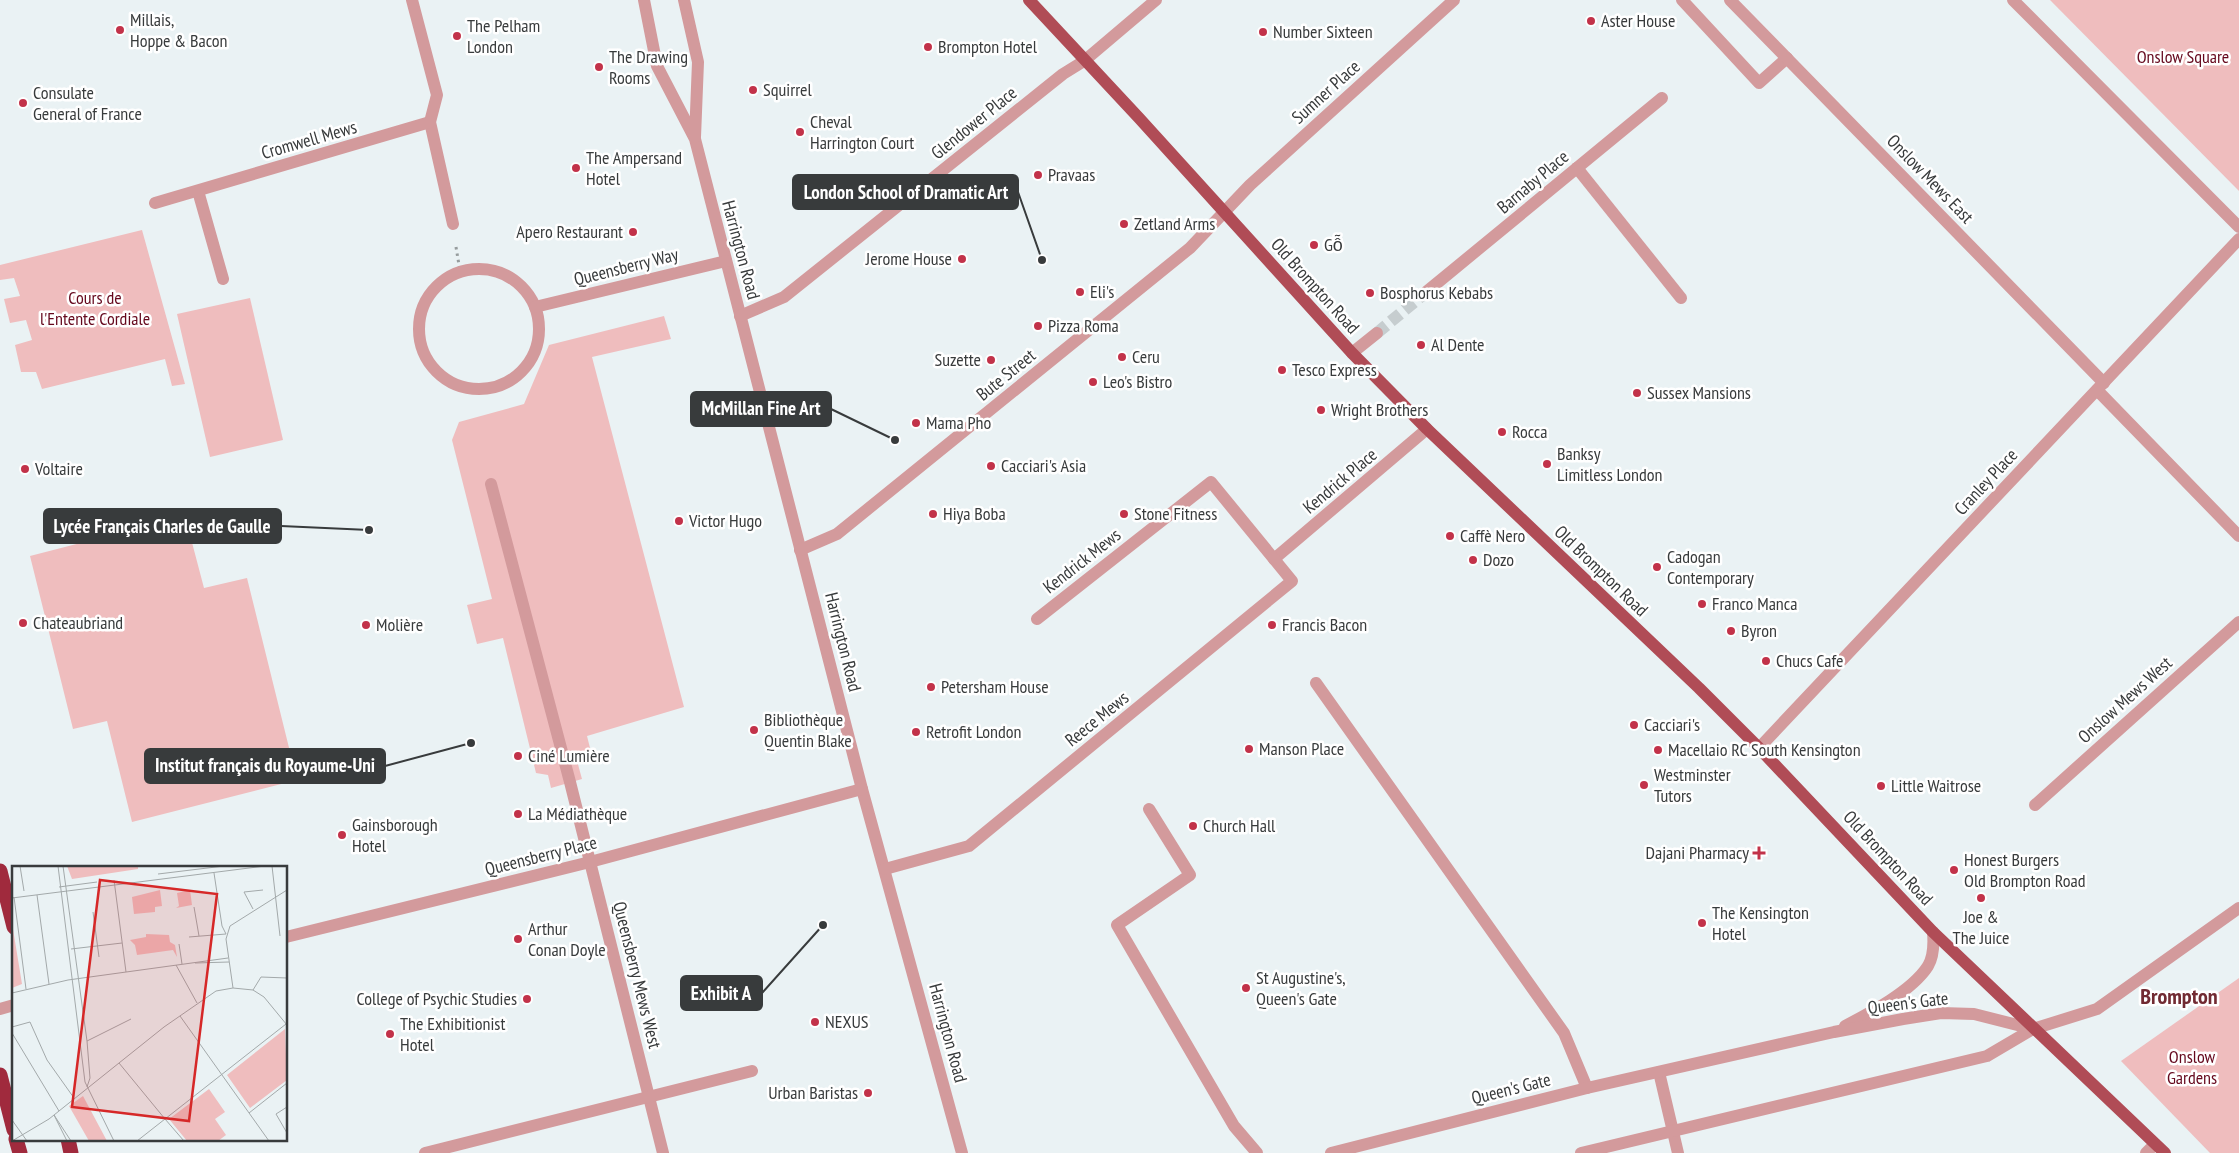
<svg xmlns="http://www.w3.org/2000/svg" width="2239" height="1153" font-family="'PT Sans Narrow',sans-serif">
	<rect width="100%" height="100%" fill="#eaf2f4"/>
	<!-- green -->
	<g fill="#efbdbe">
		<path d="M2050 0H2239V191Z"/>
		<path d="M142 230 185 384 172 386 165 359 42 389 36 372H21L15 345 32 340 26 320 10 323 4 299 20 296 14 278 0 280V265Z"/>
		<path d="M250 298 283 440 210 457 177 314Z"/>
		<path d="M664 316 671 339 592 357 684 707 587 736 591 752 576 757 582 779 551 788 548 775 536 773 503 638 477 644 467 605 492 599 452 440 459 422 524 404 549 345Z"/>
		<path d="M185 516 204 588 247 578 297 780 132 822 107 721 73 729 30 556Z"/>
		<path d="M2239 978V1153H2210L2121 1061Z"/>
	</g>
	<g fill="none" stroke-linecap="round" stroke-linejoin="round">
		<!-- minor-tunnel -->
		<path stroke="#c6cdcf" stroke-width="12" stroke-dasharray="12 6" stroke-linecap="butt" d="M1377 333 1425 293"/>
		<!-- path -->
		<path stroke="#969c9d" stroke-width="3" stroke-dasharray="2.5 4" stroke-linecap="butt" d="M456 247 460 271"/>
		<!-- minor -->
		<g stroke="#d39a9c" stroke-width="12">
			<path d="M412 0 437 95 430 122 453 224"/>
			<path d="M644 0 657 66 695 139 862 789 962 1153"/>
			<path d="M684 0 698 62 695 137"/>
			<path d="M1682 0 1759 83 1787 58"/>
			<path d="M1730 0 2104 383"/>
			<path d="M2013 0 2239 227"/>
			<path d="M1577 168 1681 298"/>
			<path d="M198 191 223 279"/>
			<path d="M155 203 430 122"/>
			<circle cx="479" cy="329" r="60"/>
			<path d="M1425 293 1662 98"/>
			<path d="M535 307 726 261"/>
			<path d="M740 316 784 297 1063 74 1084 61 1156 0"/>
			<path d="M1352 353 1377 333"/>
			<path d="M2097 390 2239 536"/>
			<path d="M491 484 570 782 663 1153"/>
			<path d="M800 550 837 534 1190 248 1250 185 1454 0"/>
			<path d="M1274 559 1427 429"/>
			<path d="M1316 683 1564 1033 1587 1088"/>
			<path d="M1759 748 2239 239"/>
			<path d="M2035 805 2239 622"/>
			<path d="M1149 809 1190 875 1117 925 1234 1126 1257 1153"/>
			<path d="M885 869 969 846 1292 581 1211 482 1037 619"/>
			<path d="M286 937 590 862 862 789"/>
			<path d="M0 1009 14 1005"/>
			<path d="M1845 1026C1870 1013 1912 991 1928 966 1934 956 1934 944 1933 932"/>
			<path d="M1659 1072 1678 1153"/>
			<path d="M425 1153 752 1071"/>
			<path d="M1331 1153 1587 1088 1834 1032 1903 1019 1941 1013 1974 1014 2033 1029"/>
			<path d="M1581 1153 1987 1056 2033 1029 2097 1009 2239 908"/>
			<path d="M2146 1153 2155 1144"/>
		</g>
		<!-- major -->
		<path stroke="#b04c56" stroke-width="12" d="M1029 0 1139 118 1352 353 1427 429 1699 688 1759 748 1933 932 2165 1153"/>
		<!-- highway -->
		<g stroke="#a02a3d" stroke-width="15">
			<path d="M0 871 14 927"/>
			<path d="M0 1075 14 1130"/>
			<path d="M16 1139 20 1153"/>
			<path d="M68 1139 71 1153"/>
		</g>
	</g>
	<!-- markers -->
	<g fill="#c23249" stroke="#fff" stroke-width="2">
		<circle cx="1591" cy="21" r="5"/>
		<circle cx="120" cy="30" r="5"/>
		<circle cx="1263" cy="32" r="5"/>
		<circle cx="457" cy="36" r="5"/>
		<circle cx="928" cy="47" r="5"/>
		<circle cx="599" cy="67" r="5"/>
		<circle cx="753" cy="90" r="5"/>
		<circle cx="23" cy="103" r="5"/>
		<circle cx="800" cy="132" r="5"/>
		<circle cx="576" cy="168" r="5"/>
		<circle cx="1038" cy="175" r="5"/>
		<circle cx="1124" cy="224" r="5"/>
		<circle cx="633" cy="232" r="5"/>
		<circle cx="1314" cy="245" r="5"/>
		<circle cx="962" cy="259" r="5"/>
		<circle cx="1080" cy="292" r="5"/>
		<circle cx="1370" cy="293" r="5"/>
		<circle cx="1038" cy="326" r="5"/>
		<circle cx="1421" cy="345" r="5"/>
		<circle cx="1122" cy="357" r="5"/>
		<circle cx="991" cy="360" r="5"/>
		<circle cx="1282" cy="370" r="5"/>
		<circle cx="1093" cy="382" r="5"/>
		<circle cx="1637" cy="393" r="5"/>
		<circle cx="1321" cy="410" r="5"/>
		<circle cx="916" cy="423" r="5"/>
		<circle cx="1502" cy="432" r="5"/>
		<circle cx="1547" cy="464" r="5"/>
		<circle cx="991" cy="466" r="5"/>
		<circle cx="25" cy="469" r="5"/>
		<circle cx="933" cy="514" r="5"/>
		<circle cx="1124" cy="514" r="5"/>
		<circle cx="679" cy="521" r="5"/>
		<circle cx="1450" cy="536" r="5"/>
		<circle cx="1473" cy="560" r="5"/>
		<circle cx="1657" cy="567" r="5"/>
		<circle cx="1702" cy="604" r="5"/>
		<circle cx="23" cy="623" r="5"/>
		<circle cx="366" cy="625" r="5"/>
		<circle cx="1272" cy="625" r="5"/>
		<circle cx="1731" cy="631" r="5"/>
		<circle cx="1766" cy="661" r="5"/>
		<circle cx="931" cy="687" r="5"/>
		<circle cx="1634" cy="725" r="5"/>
		<circle cx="754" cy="730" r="5"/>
		<circle cx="916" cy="732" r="5"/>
		<circle cx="1249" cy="749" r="5"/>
		<circle cx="1658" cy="750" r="5"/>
		<circle cx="518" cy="756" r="5"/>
		<circle cx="1644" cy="785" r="5"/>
		<circle cx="1881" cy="786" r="5"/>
		<circle cx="518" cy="814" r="5"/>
		<circle cx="1193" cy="826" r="5"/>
		<circle cx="342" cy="835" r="5"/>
		<path d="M1756.5 845.5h5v5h5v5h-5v5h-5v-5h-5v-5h5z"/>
		<circle cx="1954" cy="870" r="5"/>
		<circle cx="1981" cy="898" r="5"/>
		<circle cx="1702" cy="923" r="5"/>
		<circle cx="518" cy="939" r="5"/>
		<circle cx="1246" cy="988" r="5"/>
		<circle cx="527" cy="999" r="5"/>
		<circle cx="815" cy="1022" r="5"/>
		<circle cx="390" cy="1034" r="5"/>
		<circle cx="868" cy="1093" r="5"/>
	</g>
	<g text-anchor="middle" stroke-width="5" stroke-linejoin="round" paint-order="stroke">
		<!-- poi labels -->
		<g font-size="18" fill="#383b3c" stroke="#fff" text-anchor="start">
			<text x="130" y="26">Millais,<tspan x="130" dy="21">Hoppe &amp; Bacon</tspan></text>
			<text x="1601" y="27">Aster House</text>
			<text x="467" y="32">The Pelham<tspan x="467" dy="21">London</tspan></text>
			<text x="1273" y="38">Number Sixteen</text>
			<text x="938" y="53">Brompton Hotel</text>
			<text x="609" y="63">The Drawing<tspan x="609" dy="21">Rooms</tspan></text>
			<text x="763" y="96">Squirrel</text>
			<text x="33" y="99">Consulate<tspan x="33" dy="21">General of France</tspan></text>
			<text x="810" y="128">Cheval<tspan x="810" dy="21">Harrington Court</tspan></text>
			<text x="586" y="164">The Ampersand<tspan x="586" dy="21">Hotel</tspan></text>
			<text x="1048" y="181">Pravaas</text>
			<text x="1134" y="230">Zetland Arms</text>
			<text x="623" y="238" text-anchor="end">Apero Restaurant</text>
			<text x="1324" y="251">Gỗ</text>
			<text x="952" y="265" text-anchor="end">Jerome House</text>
			<text x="1090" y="298">Eli's</text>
			<text x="1380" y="299">Bosphorus Kebabs</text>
			<text x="1048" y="332">Pizza Roma</text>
			<text x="1431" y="351">Al Dente</text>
			<text x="1132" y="363">Ceru</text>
			<text x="981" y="366" text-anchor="end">Suzette</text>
			<text x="1292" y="376">Tesco Express</text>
			<text x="1103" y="388">Leo's Bistro</text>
			<text x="1647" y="399">Sussex Mansions</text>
			<text x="1331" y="416">Wright Brothers</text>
			<text x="926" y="429">Mama Pho</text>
			<text x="1512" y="438">Rocca</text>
			<text x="1557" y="460">Banksy<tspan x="1557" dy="21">Limitless London</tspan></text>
			<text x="1001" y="472">Cacciari's Asia</text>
			<text x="35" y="475">Voltaire</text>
			<text x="943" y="520">Hiya Boba</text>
			<text x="1134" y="520">Stone Fitness</text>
			<text x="689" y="527">Victor Hugo</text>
			<text x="1460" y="542">Caffè Nero</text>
			<text x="1667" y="563">Cadogan<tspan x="1667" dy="21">Contemporary</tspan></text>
			<text x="1483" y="566">Dozo</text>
			<text x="1712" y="610">Franco Manca</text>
			<text x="33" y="629">Chateaubriand</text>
			<text x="376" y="631">Molière</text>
			<text x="1282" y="631">Francis Bacon</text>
			<text x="1741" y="637">Byron</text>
			<text x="1776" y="667">Chucs Cafe</text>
			<text x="941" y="693">Petersham House</text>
			<text x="764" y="726">Bibliothèque<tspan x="764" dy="21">Quentin Blake</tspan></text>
			<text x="1644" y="731">Cacciari's</text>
			<text x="926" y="738">Retrofit London</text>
			<text x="1259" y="755">Manson Place</text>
			<text x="1668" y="756">Macellaio RC South Kensington</text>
			<text x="528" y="762">Ciné Lumière</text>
			<text x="1654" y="781">Westminster<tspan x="1654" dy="21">Tutors</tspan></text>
			<text x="1891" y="792">Little Waitrose</text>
			<text x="528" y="820">La Médiathèque</text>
			<text x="352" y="831">Gainsborough<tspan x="352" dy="21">Hotel</tspan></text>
			<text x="1203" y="832">Church Hall</text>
			<text x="1749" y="859" text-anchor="end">Dajani Pharmacy</text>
			<text x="1964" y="866">Honest Burgers<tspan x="1964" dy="21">Old Brompton Road</tspan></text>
			<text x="1712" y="919">The Kensington<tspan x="1712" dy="21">Hotel</tspan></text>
			<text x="1981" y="923" text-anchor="middle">Joe &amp;<tspan x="1981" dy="21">The Juice</tspan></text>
			<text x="528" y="935">Arthur<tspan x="528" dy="21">Conan Doyle</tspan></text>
			<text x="1256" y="984">St Augustine's,<tspan x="1256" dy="21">Queen's Gate</tspan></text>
			<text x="517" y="1005" text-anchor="end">College of Psychic Studies</text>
			<text x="825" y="1028">NEXUS</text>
			<text x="400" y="1030">The Exhibitionist<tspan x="400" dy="21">Hotel</tspan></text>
			<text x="858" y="1099" text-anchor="end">Urban Baristas</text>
		</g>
		<!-- park labels -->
		<g font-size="18" fill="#65081d" stroke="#fff">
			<text x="2183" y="63">Onslow Square</text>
			<text x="95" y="304">Cours de<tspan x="95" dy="21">l'Entente Cordiale</tspan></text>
			<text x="2192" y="1063">Onslow<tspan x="2192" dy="21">Gardens</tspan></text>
		</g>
		<!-- street labels -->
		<g font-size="18" fill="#383b3c" stroke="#fff">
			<text transform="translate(1326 92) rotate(-42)" y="6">Sumner Place</text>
			<text transform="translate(974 123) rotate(-39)" y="6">Glendower Place</text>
			<text transform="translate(309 140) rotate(-16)" y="6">Cromwell Mews</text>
			<text transform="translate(1930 179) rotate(46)" y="6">Onslow Mews East</text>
			<text transform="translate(1533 182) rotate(-40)" y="6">Barnaby Place</text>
			<text transform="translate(741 250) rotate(75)" y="6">Harrington Road</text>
			<text transform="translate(626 267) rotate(-14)" y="6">Queensberry Way</text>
			<text transform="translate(1315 286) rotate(48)" y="6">Old Brompton Road</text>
			<text transform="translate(1006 375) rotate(-39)" y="6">Bute Street</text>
			<text transform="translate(1340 481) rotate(-40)" y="6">Kendrick Place</text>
			<text transform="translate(1986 482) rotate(-47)" y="6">Cranley Place</text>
			<text transform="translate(1082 561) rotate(-38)" y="6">Kendrick Mews</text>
			<text transform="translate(1601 571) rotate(44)" y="6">Old Brompton Road</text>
			<text transform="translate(843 642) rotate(76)" y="6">Harrington Road</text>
			<text transform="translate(2125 700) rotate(-42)" y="6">Onslow Mews West</text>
			<text transform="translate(1097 719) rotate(-39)" y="6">Reece Mews</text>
			<text transform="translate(541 856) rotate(-14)" y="6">Queensberry Place</text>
			<text transform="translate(1888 858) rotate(47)" y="6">Old Brompton Road</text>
			<text transform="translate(637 975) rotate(76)" y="6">Queensberry Mews West</text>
			<text transform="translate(1908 1003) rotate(-7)" y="6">Queen's Gate</text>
			<text transform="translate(948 1033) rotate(75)" y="6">Harrington Road</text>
			<text transform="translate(1511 1089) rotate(-14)" y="6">Queen's Gate</text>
		</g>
		<!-- district labels -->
		<g font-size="22" font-weight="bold" fill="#712a32" stroke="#fff">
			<text x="2179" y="1004">Brompton</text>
		</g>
	</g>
	<!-- overview -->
	<g transform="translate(12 866)">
		<rect width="275" height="275" fill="#eaf2f4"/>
		<path d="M55 0H126V3L60 13ZM148 24 150 40 143 41V46L122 48 120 31ZM178 24 180 39 164 42 167 40 165 27ZM0 57 10 118 0 122ZM134 68 157 69 158 76 163 79 165 91 161 84 125 89 123 79 118 74 134 71ZM273 163 275 214 238 242 215 209ZM197 223 213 246 203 253 214 269 206 275H175L157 253ZM71 230 95 275H77L57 240Z" fill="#efbdbe"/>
		<path fill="none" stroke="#a3a9aa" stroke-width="1" d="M8 0 12 25M46 0 73 216 102 275M51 0 75 175 78 212 75 221M260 0 268 70M146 8 212 0M102 14 114 106M47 21 85 16M25 29 37 118M2 31 14 123M0 32 253 0M182 41 187 70M241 43 232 26 251 24M81 46 87 91M177 71 214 68 210 60 202 7M167 78 170 98M59 83 110 77M183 97 217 96M164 99 185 137M221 122 214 73 218 60 275 24M241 124 249 111 275 112M0 127 56 114 216 92M168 150 257 275M0 161 18 156 35 194 62 232M0 167 47 245M75 175 119 153M107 197 153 253 274 158M275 241 264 248 275 267M237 247 275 217M42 249 59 275M42 249 55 275M0 254 15 275M0 275 37 253 152 161 204 125 221 122 241 124 252 131 275 159M125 275 153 253 172 275"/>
		<path fill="#d62828" fill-opacity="0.15" stroke="#d62828" stroke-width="2.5" d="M88 14 205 28 177 255 60 241Z"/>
		<rect width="275" height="275" fill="none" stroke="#383b3c" stroke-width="2.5"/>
	</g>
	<!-- callouts -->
	<path fill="none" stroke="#383b3c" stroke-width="2" d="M1042 260L1018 192M895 440L831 409M369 530L281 526M471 743L385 766M823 925L762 993"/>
	<g fill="#383b3c" stroke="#fff" stroke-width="2">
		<circle cx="1042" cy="260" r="5"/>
		<circle cx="895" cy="440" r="5"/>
		<circle cx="369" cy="530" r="5"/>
		<circle cx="471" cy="743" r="5"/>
		<circle cx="823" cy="925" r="5"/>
	</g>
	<g fill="#383b3c" stroke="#383b3c" stroke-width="2">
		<rect x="793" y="175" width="225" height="34" rx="5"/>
		<rect x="691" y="392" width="140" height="34" rx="5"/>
		<rect x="44" y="509" width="237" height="34" rx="5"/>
		<rect x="145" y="749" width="240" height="34" rx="5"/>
		<rect x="681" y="976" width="81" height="34" rx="5"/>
	</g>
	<g font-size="19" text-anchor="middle" font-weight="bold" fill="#fff">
		<text x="906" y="199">London School of Dramatic Art</text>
		<text x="761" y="415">McMillan Fine Art</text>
		<text x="162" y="533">Lycée Français Charles de Gaulle</text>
		<text x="265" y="772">Institut français du Royaume-Uni</text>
		<text x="721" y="1000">Exhibit A</text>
	</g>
</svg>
